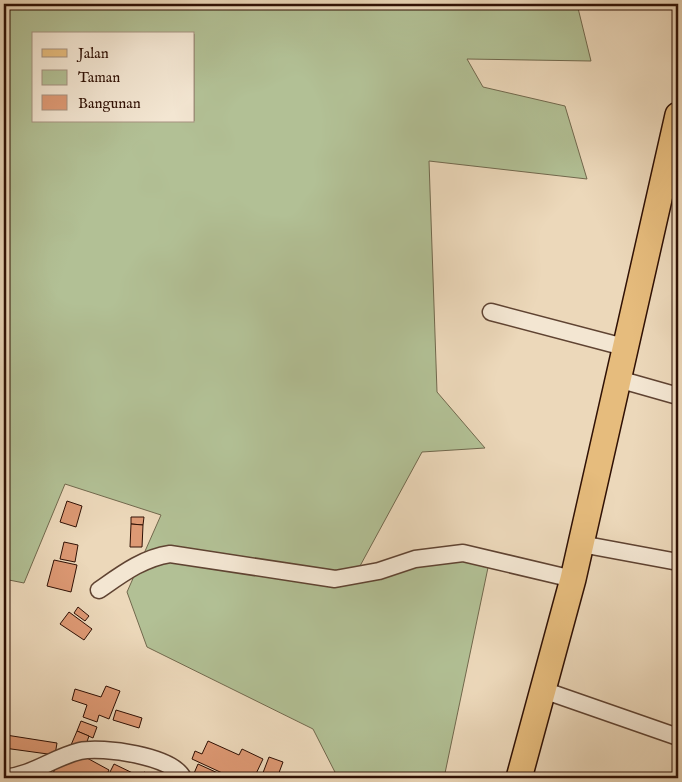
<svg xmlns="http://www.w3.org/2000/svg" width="682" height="782" font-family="'IM FELL English',serif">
	<rect width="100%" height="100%" fill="#ecd8ba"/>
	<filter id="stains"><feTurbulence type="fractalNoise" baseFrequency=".004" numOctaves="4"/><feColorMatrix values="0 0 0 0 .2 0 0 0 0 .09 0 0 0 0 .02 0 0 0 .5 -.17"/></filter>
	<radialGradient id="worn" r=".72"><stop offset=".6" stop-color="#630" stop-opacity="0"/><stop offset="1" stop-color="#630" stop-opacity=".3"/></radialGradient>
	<!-- green -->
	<path fill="#b2c095" stroke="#71684d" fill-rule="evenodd" d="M4 4H577L591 61 467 59 483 87 565 106 587 179 429 161 437 392 485 448 422 452 354 577 415 559 490 558 444 778H338L313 729 147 647 127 592 161 515 65 484 24 583 4 579ZM34 34H194V121H34Z"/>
	<!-- building -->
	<g fill="#dd9974" stroke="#301105">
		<path d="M67 501 82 506 76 527 60 522Z"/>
		<path d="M131 517H144L143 525 131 524Z"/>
		<path d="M131 524 143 525 142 547H130Z"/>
		<path d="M64 542 78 545 75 562 60 559Z"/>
		<path d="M54 560 77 565 71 592 47 586Z"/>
		<path d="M78 607 89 616 85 621 74 613Z"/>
		<path d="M69 612 92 629 84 640 60 624Z"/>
		<path d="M106 686 120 691 109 719 99 715 97 722 83 717 87 705 72 700 75 689 101 697Z"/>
		<path d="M116 710 142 718 139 728 113 720Z"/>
		<path d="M81 721 97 727 93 738 77 731Z"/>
		<path d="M77 731 89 736 84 750 71 745Z"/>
		<path d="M6 735 57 743 55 755 4 748Z"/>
		<path d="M208 741 239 755 242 749 263 759 254 778H233L192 759 195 751 202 754Z"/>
		<path d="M269 757 283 762 277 778H261Z"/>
		<path d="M87 758 109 770 105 778H87L82 776 80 778H64L53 773 58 764Z"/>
		<path d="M114 764 143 778H117L109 774Z"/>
		<path d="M198 764 220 774 218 778H192Z"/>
		<path d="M144 772 159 778H141Z"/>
		<path d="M106 773 109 774 117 778H103Z"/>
	</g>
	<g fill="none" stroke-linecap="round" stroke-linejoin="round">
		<defs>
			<g id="minor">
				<path d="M491 312 624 347"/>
				<path d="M618 379 678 396"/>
				<path d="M581 544 678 562"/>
				<path d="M99 590C122 574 143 558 170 554L335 579 379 571 415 559 463 553 573 579"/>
				<path d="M543 690 678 737"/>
				<path d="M4 778C33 775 52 758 80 751 102 746 173 756 183 778"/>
			</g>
			<path id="primary" d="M519 778 573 579 678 115"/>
		</defs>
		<!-- minor casing -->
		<use href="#minor" stroke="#5f4332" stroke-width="19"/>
		<!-- primary casing -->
		<use href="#primary" stroke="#301105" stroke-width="28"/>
		<!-- minor -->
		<use href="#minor" stroke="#f3e6d2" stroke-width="16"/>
		<!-- primary -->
		<use href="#primary" stroke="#e6bc7d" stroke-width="25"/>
	</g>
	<!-- margin -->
	<rect width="682" height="782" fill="none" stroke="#ecd8ba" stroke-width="20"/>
	<rect x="5" y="5" width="672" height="772" fill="none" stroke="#301105" stroke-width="2.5"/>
	<rect x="10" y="10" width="662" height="762" fill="none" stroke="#301105"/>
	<!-- legend -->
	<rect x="32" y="32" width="162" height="90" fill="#f3e6d2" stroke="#a59180"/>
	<rect x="42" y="49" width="25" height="8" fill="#e6bc7d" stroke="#a59180"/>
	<text x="78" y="58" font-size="15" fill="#301105">Jalan</text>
	<rect x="42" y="70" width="25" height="15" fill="#b2c095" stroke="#a59180"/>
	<text x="78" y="82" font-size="15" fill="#301105">Taman</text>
	<rect x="42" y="95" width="25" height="15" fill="#dd9974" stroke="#a59180"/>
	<text x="78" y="108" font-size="15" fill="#301105">Bangunan</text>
	<rect width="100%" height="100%" filter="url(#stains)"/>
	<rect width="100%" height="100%" fill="url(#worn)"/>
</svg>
